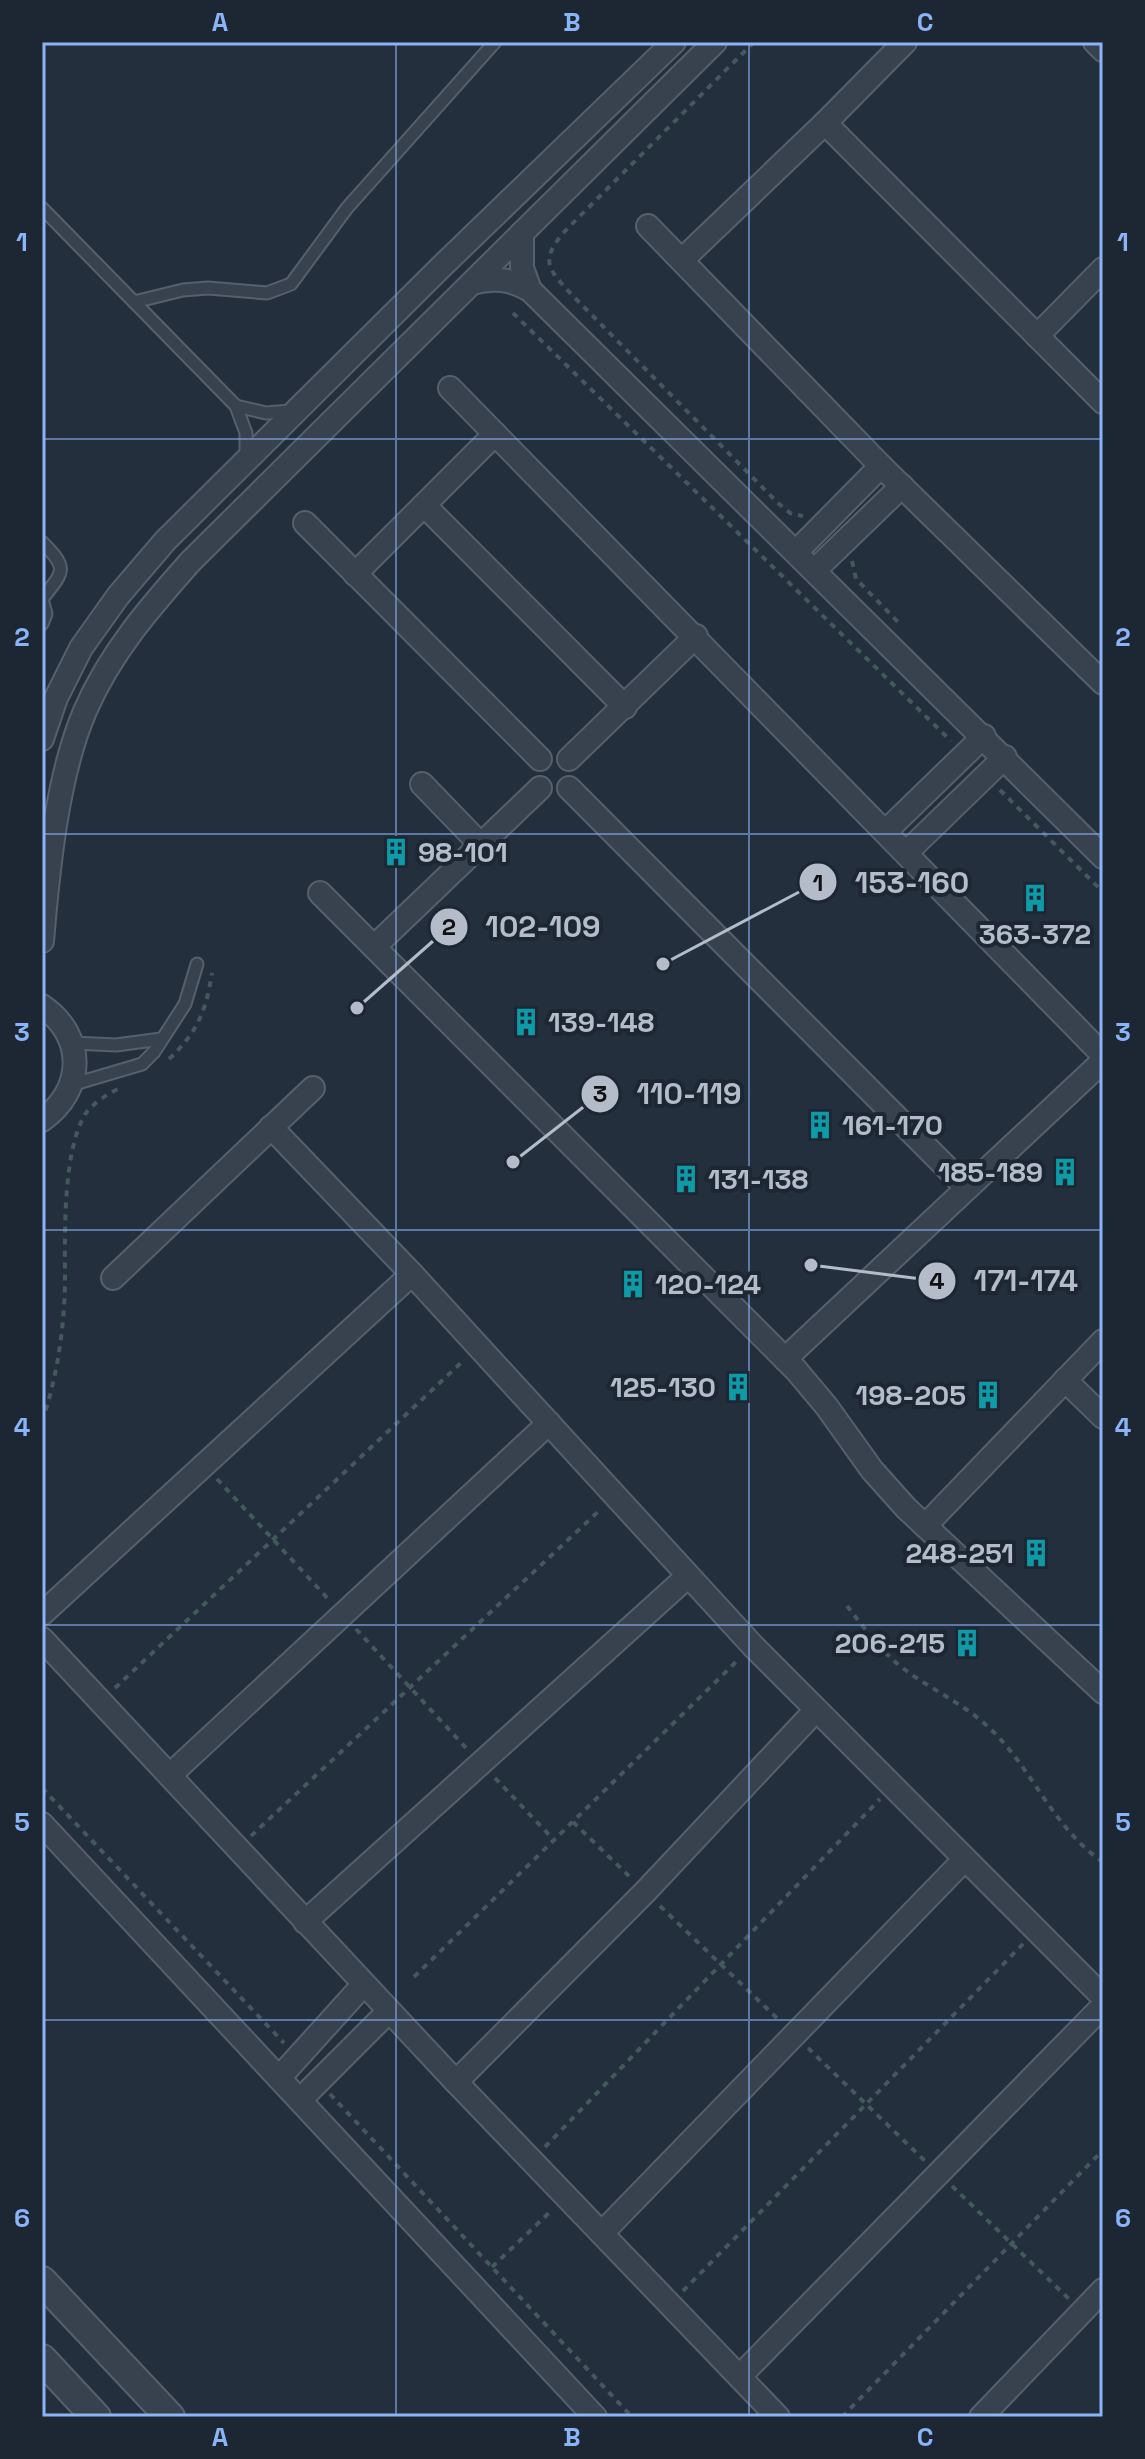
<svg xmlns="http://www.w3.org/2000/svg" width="1145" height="2459" font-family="'Space Grotesk',sans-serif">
	<rect width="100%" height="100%" fill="#242f3e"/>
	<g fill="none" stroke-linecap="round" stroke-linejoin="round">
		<defs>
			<g id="service">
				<path d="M42 208 236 406 246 433V458"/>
				<path d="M134 302 183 290 208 288 267 293 291 284 347 208 495 42"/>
				<path d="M236 406 266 413 291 411"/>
				<path d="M42 542C69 569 64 571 42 599L46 614 42 624"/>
				<path d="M72 1043 116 1045 161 1039"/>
				<path d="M71 1085 142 1064 154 1052 185 1004 197 964"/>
			</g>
			<g id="minor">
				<path d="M1095 42 1103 50"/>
				<path d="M825 123 1103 402"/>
				<path d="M648 226 881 466 1103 683"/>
				<path d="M522 233V268L530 290"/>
				<path d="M682 260 825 123 905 42"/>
				<path d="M472 283C494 277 511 279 530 290L1103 857"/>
				<path d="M1037 336 1103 269"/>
				<path d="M450 388 1103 1055"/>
				<path d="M424 505 625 707"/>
				<path d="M305 523 540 759"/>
				<path d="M796 552 881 466"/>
				<path d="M815 570 902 486"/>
				<path d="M355 574 495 434"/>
				<path d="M42 739 56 698 81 648 118 596 165 541 440 268 674 42"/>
				<path d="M569 759 696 636"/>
				<path d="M422 784 481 845"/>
				<path d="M569 788 967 1188"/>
				<path d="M886 831 984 736"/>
				<path d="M907 852 1005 757"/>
				<path d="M320 893 796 1370 827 1407 872 1470 906 1508 1103 1692"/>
				<path d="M42 941C48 870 57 776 85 711 110 653 150 607 191 561L715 42"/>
				<path d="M374 947 540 788"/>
				<path d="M42 1006C86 1036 85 1090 42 1120"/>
				<path d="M271 1127 412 1274 753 1646 1103 1997"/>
				<path d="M113 1278 313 1088"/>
				<path d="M785 1359 1103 1061"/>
				<path d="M1065 1380 1103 1417"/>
				<path d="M925 1526 1103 1341"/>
				<path d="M42 1614 412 1274"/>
				<path d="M42 1639 456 2082"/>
				<path d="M170 1775 549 1423"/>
				<path d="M42 1824 595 2417"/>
				<path d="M305 1922 688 1576"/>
				<path d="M279 2078 364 1984"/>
				<path d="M300 2100 388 2012"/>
				<path d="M602 2233 965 1859"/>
				<path d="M740 2376 1103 2006"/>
				<path d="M778 2417 456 2082 645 1892 816 1710"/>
				<path d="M981 2417 1103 2290"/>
			</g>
			<g id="tertiary">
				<path d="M42 2281 170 2417"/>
				<path d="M42 2359 96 2417"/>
			</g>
		</defs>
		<!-- service casing -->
		<use href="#service" stroke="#565f6c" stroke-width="15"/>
		<!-- minor casing -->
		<use href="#minor" stroke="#565f6c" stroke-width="26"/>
		<!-- tertiary casing -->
		<use href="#tertiary" stroke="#565f6c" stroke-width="32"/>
		<!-- path -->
		<g stroke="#44595c" stroke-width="4" stroke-dasharray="6 6" stroke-linecap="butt">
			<path d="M754 42 565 231C539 261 548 269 572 295L778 503 790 513 803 516"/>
			<path d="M513 313 951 741"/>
			<path d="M852 561 856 579 901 625"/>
			<path d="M1000 790 1103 892"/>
			<path d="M169 1059C197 1033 206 1011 212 973"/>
			<path d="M42 1422C57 1377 64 1331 65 1283 65 1239 62 1150 86 1113 93 1103 109 1093 120 1088"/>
			<path d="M217 1479 331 1602"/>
			<path d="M847 1606C863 1626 879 1649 899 1665 926 1687 959 1701 985 1724 1031 1764 1051 1827 1103 1862"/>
			<path d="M356 1629 467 1749"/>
			<path d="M115 1688 464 1360"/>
			<path d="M495 1778 554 1840"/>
			<path d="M42 1788 284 2043"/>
			<path d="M573 1822 631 1878"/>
			<path d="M251 1836 601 1509"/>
			<path d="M660 1906 781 2022"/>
			<path d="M414 1977 738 1660"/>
			<path d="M808 2048 925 2161"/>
			<path d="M330 2094 632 2417"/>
			<path d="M545 2147 880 1799"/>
			<path d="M952 2186 1069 2299"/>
			<path d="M492 2267 551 2211"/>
			<path d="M683 2291 1024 1943"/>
			<path d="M842 2417 1103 2150"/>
		</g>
		<!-- service -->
		<use href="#service" stroke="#38414e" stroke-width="11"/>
		<!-- minor -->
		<use href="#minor" stroke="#38414e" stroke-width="22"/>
		<!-- tertiary -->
		<use href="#tertiary" stroke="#38414e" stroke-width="28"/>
	</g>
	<!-- grid -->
	<path fill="none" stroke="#8ab4f8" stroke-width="2" stroke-opacity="0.55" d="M396 42V2417M749 42V2417M42 439H1103M42 834H1103M42 1230H1103M42 1625H1103M42 2020H1103"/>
	<!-- icons -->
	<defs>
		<symbol id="building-bare" viewBox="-9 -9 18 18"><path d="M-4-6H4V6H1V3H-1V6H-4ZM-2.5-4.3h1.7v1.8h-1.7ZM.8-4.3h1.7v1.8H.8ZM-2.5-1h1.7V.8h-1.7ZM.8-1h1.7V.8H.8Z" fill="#0f9aa8" stroke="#1d2633" stroke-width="2.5" paint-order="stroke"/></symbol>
	</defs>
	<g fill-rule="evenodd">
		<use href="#building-bare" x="376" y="832" width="40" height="40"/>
		<use href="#building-bare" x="1015" y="878" width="40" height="40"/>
		<use href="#building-bare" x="506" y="1002" width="40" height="40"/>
		<use href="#building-bare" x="800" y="1105" width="40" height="40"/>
		<use href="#building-bare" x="1045" y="1152" width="40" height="40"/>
		<use href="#building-bare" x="666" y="1159" width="40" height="40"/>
		<use href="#building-bare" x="613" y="1264" width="40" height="40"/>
		<use href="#building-bare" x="718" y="1367" width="40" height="40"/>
		<use href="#building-bare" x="968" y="1375" width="40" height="40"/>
		<use href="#building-bare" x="1016" y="1533" width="40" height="40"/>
		<use href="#building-bare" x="947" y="1623" width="40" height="40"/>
	</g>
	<g text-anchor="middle" stroke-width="8" stroke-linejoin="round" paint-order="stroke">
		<!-- poi labels -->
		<g font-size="28" font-weight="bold" fill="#b4bcc9" stroke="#1d2633" text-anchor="start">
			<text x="418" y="862">98-101</text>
			<text x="1035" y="944" text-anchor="middle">363-372</text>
			<text x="548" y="1032">139-148</text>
			<text x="842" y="1135">161-170</text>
			<text x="1043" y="1182" text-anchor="end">185-189</text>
			<text x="708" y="1189">131-138</text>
			<text x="655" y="1294">120-124</text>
			<text x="716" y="1397" text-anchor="end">125-130</text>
			<text x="966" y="1405" text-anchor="end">198-205</text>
			<text x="1014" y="1563" text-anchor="end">248-251</text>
			<text x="945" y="1653" text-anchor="end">206-215</text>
		</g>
	</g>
	<!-- callouts -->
	<path fill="none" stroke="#b4bcc9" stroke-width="3" d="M663 964L818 882M357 1008L449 927M513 1162L600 1094M811 1265L937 1281"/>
	<g fill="#b4bcc9" stroke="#1d2633" stroke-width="3">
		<circle cx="663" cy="964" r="8"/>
		<circle cx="357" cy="1008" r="8"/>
		<circle cx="513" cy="1162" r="8"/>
		<circle cx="811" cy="1265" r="8"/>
		<circle cx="818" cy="882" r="20"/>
		<circle cx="449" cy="927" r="20"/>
		<circle cx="600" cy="1094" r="20"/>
		<circle cx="937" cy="1281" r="20"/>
	</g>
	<g font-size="24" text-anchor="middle" font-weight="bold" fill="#111">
		<text x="818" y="891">1</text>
		<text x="449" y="935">2</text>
		<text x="600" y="1102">3</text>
		<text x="937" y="1289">4</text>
	</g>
	<g font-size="30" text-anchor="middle" font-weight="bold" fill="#b4bcc9" stroke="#1d2633" stroke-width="8" stroke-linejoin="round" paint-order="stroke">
		<text x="912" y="893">153-160</text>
		<text x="543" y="937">102-109</text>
		<text x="689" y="1104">110-119</text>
		<text x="1026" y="1291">171-174</text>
	</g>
	<!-- border -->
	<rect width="1145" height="2459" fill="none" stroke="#1d2633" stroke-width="88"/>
	<rect x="44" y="44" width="1057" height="2371" fill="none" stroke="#8ab4f8" stroke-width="3"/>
	<g font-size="26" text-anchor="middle" font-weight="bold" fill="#8ab4f8">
		<text x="220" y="31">A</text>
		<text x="572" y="31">B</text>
		<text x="925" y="31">C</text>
		<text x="22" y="251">1</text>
		<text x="1123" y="251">1</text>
		<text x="22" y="646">2</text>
		<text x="1123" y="646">2</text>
		<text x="22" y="1041">3</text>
		<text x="1123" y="1041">3</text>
		<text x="22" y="1436">4</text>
		<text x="1123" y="1436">4</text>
		<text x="22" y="1831">5</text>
		<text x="1123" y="1831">5</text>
		<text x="22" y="2227">6</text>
		<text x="1123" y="2227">6</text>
		<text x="220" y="2446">A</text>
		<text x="572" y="2446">B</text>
		<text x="925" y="2446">C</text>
	</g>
</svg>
